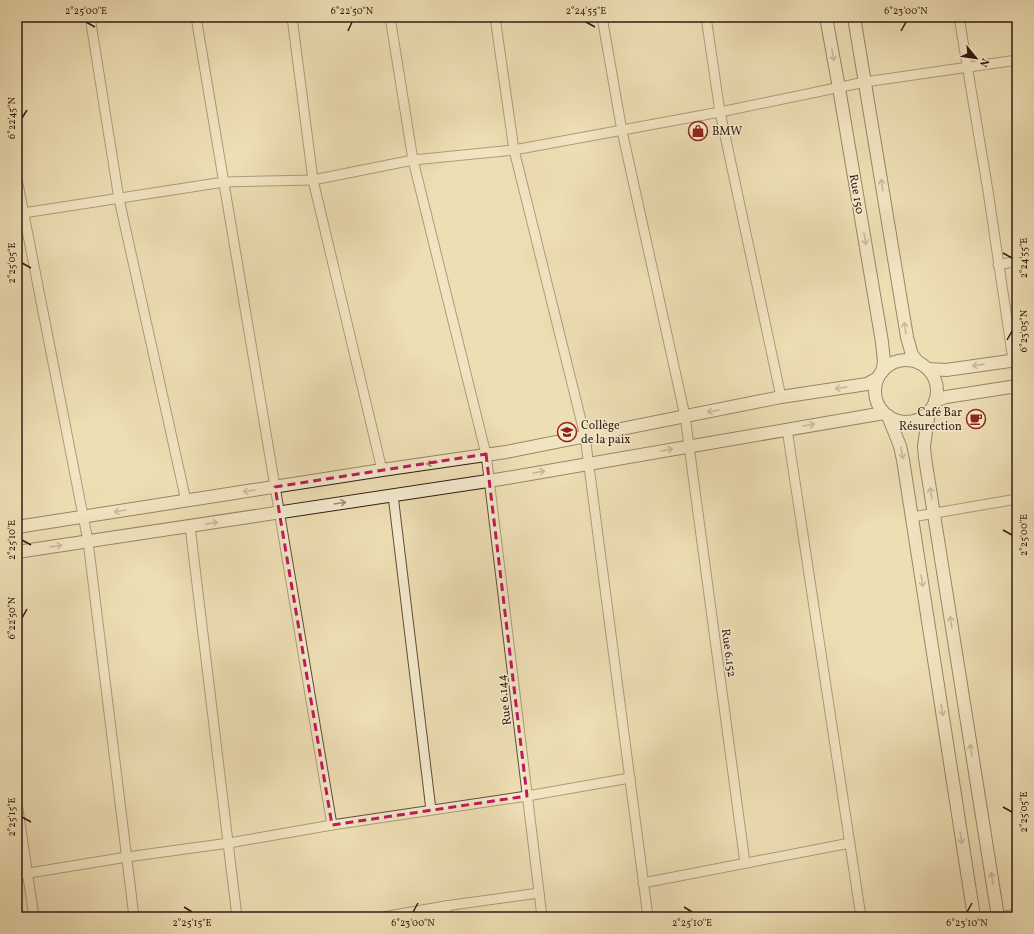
<svg xmlns="http://www.w3.org/2000/svg" width="1034" height="934" font-family="Vollkorn,serif">
	<rect width="100%" height="100%" fill="#eedeb4"/>
	<filter id="stains"><feTurbulence type="fractalNoise" baseFrequency=".005" numOctaves="4"/><feColorMatrix values="0 0 0 0 .2 0 0 0 0 .09 0 0 0 0 .02 0 0 0 .5 -.17"/></filter>
	<radialGradient id="worn" r=".72"><stop offset=".6" stop-color="#630" stop-opacity="0"/><stop offset="1" stop-color="#630" stop-opacity=".3"/></radialGradient>
	<g fill="none" stroke-linecap="round" stroke-linejoin="round">
		<defs>
			<g id="street">
				<path d="M90 17 119 199 186 501"/>
				<path d="M196 17 332 825"/>
				<path d="M292 17 313 180 382 470"/>
				<path d="M390 17 413 160 486 454 542 917"/>
				<path d="M495 17 514 150 585 436 648 917"/>
				<path d="M602 17 622 131 685 416 745 863"/>
				<path d="M706 17 720 112 781 397"/>
				<path d="M959 17 988 191 1013 360"/>
				<path d="M17 179 88 541 134 917"/>
				<path d="M17 214 224 182 313 180 413 160 514 150 720 112 865 82 1017 60"/>
				<path d="M998 265 1017 261"/>
				<path d="M787 429 861 917"/>
				<path d="M393 495 431 810"/>
				<path d="M912 517 1017 499"/>
				<path d="M190 526 237 917"/>
				<path d="M17 803 34 917"/>
				<path d="M17 875 127 857 229 843 332 825 527 796 630 778"/>
				<path d="M643 883 850 843"/>
				<path d="M445 906 447 917"/>
				<path d="M383 917 445 906 539 893"/>
				<path d="M999 917 1017 914"/>
			</g>
			<g id="secondary">
				<path d="M826 17 839 88 882 342 884 362 882 372"/>
				<path d="M854 17 907 337 912 355 919 363"/>
				<circle cx="906" cy="391" r="31"/>
				<path d="M928 369 946 370 1017 360"/>
				<path d="M935 401 946 397 1017 386"/>
				<path d="M929 412 924 446 925 458 998 917"/>
				<path d="M888 416 900 446 903 460 974 917"/>
				<path d="M17 527 382 470 506 452 781 397 867 384 878 378"/>
				<path d="M17 552 501 479 884 413"/>
			</g>
		</defs>
		<!-- street casing -->
		<use href="#street" stroke="#604c38" stroke-width="11"/>
		<!-- secondary casing -->
		<use href="#secondary" stroke="#301c0f" stroke-width="14"/>
		<!-- street -->
		<use href="#street" stroke="#f4eace" stroke-width="9"/>
		<!-- secondary -->
		<use href="#secondary" stroke="#f4eace" stroke-width="12"/>
	</g>
	<!-- one-way arrows -->
	<defs><path id="oneway-shaft" d="M-6 0H5M1.5-3L5.5 0L1.5 3" fill="none" stroke-width="1.6" stroke-linecap="round" stroke-linejoin="round"/></defs>
	<g stroke="#9c8d78">
		<use href="#oneway-shaft" transform="translate(833 55) rotate(79)"/>
		<use href="#oneway-shaft" transform="translate(882 185) rotate(-99)"/>
		<use href="#oneway-shaft" transform="translate(865 239) rotate(80)"/>
		<use href="#oneway-shaft" transform="translate(905 328) rotate(-99)"/>
		<use href="#oneway-shaft" transform="translate(978 365) rotate(172)"/>
		<use href="#oneway-shaft" transform="translate(841 388) rotate(171)"/>
		<use href="#oneway-shaft" transform="translate(713 411) rotate(169)"/>
		<use href="#oneway-shaft" transform="translate(809 425) rotate(-10)"/>
		<use href="#oneway-shaft" transform="translate(667 450) rotate(-10)"/>
		<use href="#oneway-shaft" transform="translate(902 453) rotate(79)"/>
		<use href="#oneway-shaft" transform="translate(432 463) rotate(172)"/>
		<use href="#oneway-shaft" transform="translate(539 472) rotate(-10)"/>
		<use href="#oneway-shaft" transform="translate(249 491) rotate(171)"/>
		<use href="#oneway-shaft" transform="translate(931 493) rotate(-99)"/>
		<use href="#oneway-shaft" transform="translate(340 503) rotate(-9)"/>
		<use href="#oneway-shaft" transform="translate(120 511) rotate(171)"/>
		<use href="#oneway-shaft" transform="translate(212 523) rotate(-8)"/>
		<use href="#oneway-shaft" transform="translate(56 546) rotate(-8)"/>
		<use href="#oneway-shaft" transform="translate(922 581) rotate(81)"/>
		<use href="#oneway-shaft" transform="translate(951 622) rotate(-99)"/>
		<use href="#oneway-shaft" transform="translate(942 710) rotate(81)"/>
		<use href="#oneway-shaft" transform="translate(971 750) rotate(-99)"/>
		<use href="#oneway-shaft" transform="translate(961 838) rotate(81)"/>
		<use href="#oneway-shaft" transform="translate(992 878) rotate(-99)"/>
	</g>
	<!-- marked area -->
	<path d="M0 0H1034V934H0ZM486 454 527 796 332 825 275 487Z" fill="#eedeb4" fill-opacity=".55" fill-rule="evenodd"/>
	<path fill="none" stroke="#c2185b" stroke-width="3" stroke-dasharray="8 5" stroke-linejoin="round" d="M486 454 527 796 332 825 275 487Z"/>
	<!-- ticks -->
	<path fill="none" stroke="#301c0f" stroke-width="1.5" d="M86 22 95 27M586 22 595 27M348 31 352 22M901 31 906 22M22 118 27 110M1003 253 1012 258M22 263 31 268M1007 340 1012 331M1003 530 1012 535M22 540 31 545M22 618 27 609M1003 807 1012 812M22 817 31 822M184 907 192 912M684 907 692 912M413 912 418 903M967 912 972 903"/>
	<!-- icons -->
	<defs>
		<symbol id="shop-ring" viewBox="-11 -11 22 22"><circle r="9.5" fill="#f4eace" stroke="#8f2418" stroke-width="1.5"/><path d="M-5-2.5h2.3a2.7 3.5 0 0 1 5.4 0H5L5.5 6h-11ZM-1.5-2.5h3a1.5 2.3 0 0 0-3 0Z" fill="#8f2418"/></symbol>
		<symbol id="cafe-ring" viewBox="-11 -11 22 22"><circle r="9.5" fill="#f4eace" stroke="#8f2418" stroke-width="1.5"/><path d="M-5.5-4.5H6V0H3Q3 3.5 0 3.5H-2.5Q-5.5 3.5-5.5 0ZM3-3.2v2h1.7v-2ZM-6 4.5H4V6H-6Z" fill="#8f2418"/></symbol>
		<symbol id="school-ring" viewBox="-11 -11 22 22"><circle r="9.5" fill="#f4eace" stroke="#8f2418" stroke-width="1.5"/><path d="M0-5L7-2L0 1L-7-2ZM-4 1L0 2.5L4 1V4Q0 6-4 4Z" fill="#8f2418"/></symbol>
	</defs>
	<g fill-rule="evenodd">
		<use href="#shop-ring" x="687" y="120" width="22" height="22"/>
		<use href="#cafe-ring" x="965" y="408" width="22" height="22"/>
		<use href="#school-ring" x="556" y="421" width="22" height="22"/>
	</g>
	<g text-anchor="middle" stroke-width="3" stroke-linejoin="round" paint-order="stroke">
		<!-- poi labels -->
		<g font-size="12" fill="#301c0f" stroke="#f4eace" text-anchor="start">
			<text x="712" y="135">BMW</text>
			<text x="962" y="416" text-anchor="end">Café Bar<tspan x="962" dy="14">Résurection</tspan></text>
			<text x="581" y="429">Collège<tspan x="581" dy="14">de la paix</tspan></text>
		</g>
		<!-- street labels -->
		<g font-size="12" fill="#301c0f" stroke="#f4eace">
			<text transform="translate(857 194) rotate(80)" y="4">Rue 150</text>
			<text transform="translate(729 653) rotate(82)" y="4">Rue 6.152</text>
			<text transform="translate(504 700) rotate(-97)" y="4">Rue 6.144</text>
		</g>
	</g>
	<!-- margin -->
	<rect width="1034" height="934" fill="none" stroke="#eedeb4" stroke-width="44"/>
	<!-- north arrow -->
	<g transform="translate(976 58) rotate(119)" stroke="#f4eace" stroke-width="3" paint-order="stroke">
	<path d="M0-3L7 15L0 10L-7 15Z" fill="#301c0f"/>
	<text y="-6" font-size="11" font-weight="bold" text-anchor="middle" fill="#301c0f">N</text>
	</g>
	<rect x="22" y="22" width="990" height="890" fill="none" stroke="#301c0f" stroke-width="1.5"/>
	<g font-size="10" text-anchor="middle" fill="#301c0f">
		<text x="86" y="14">2°25'00"E</text>
		<text x="352" y="14">6°22'50"N</text>
		<text x="586" y="14">2°24'55"E</text>
		<text x="906" y="14">6°23'00"N</text>
		<text transform="translate(11 118) rotate(-90)" y="4">6°22'45"N</text>
		<text transform="translate(1023 258) rotate(-90)" y="4">2°24'55"E</text>
		<text transform="translate(11 263) rotate(-90)" y="4">2°25'05"E</text>
		<text transform="translate(1023 331) rotate(-90)" y="4">6°23'05"N</text>
		<text transform="translate(1023 535) rotate(-90)" y="4">2°25'00"E</text>
		<text transform="translate(11 540) rotate(-90)" y="4">2°25'10"E</text>
		<text transform="translate(11 618) rotate(-90)" y="4">6°22'50"N</text>
		<text transform="translate(1023 812) rotate(-90)" y="4">2°25'05"E</text>
		<text transform="translate(11 817) rotate(-90)" y="4">2°25'15"E</text>
		<text x="192" y="926">2°25'15"E</text>
		<text x="413" y="926">6°23'00"N</text>
		<text x="692" y="926">2°25'10"E</text>
		<text x="967" y="926">6°23'10"N</text>
	</g>
	<rect width="100%" height="100%" filter="url(#stains)"/>
	<rect width="100%" height="100%" fill="url(#worn)"/>
</svg>
